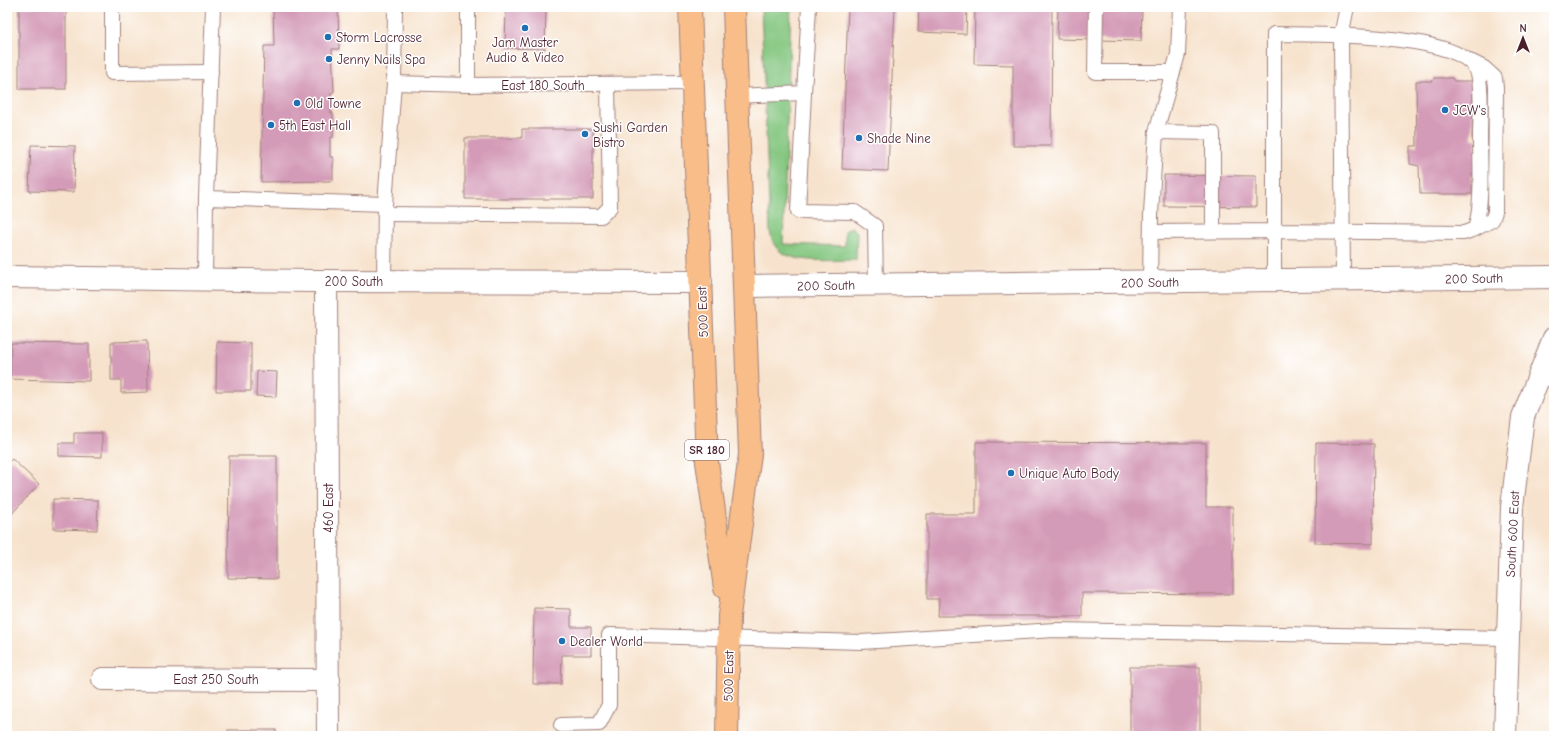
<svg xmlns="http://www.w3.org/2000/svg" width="1561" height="743" font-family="'Comic Neue',sans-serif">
	<rect width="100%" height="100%" fill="#fff"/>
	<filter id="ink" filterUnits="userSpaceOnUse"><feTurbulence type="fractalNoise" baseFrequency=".025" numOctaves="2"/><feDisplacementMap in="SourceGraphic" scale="8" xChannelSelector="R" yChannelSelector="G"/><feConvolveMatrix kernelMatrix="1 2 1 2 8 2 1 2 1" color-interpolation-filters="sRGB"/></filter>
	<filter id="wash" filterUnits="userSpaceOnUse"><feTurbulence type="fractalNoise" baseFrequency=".012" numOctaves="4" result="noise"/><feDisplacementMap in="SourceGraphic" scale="16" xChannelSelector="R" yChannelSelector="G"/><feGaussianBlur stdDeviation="0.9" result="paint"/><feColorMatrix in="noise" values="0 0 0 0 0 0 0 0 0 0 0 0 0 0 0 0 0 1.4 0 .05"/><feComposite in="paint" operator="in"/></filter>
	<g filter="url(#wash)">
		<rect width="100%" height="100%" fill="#f7e3cd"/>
		<!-- green -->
		<path fill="#83c67f" stroke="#667255" d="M761 7H791L783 244 845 246V231L852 227 857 232 856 260C836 260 795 264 780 251 774 247 772 239 770 232Z"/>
		<g id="blocks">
			<!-- building -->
			<g fill="#d49bb8">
				<rect x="19" y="7" width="47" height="82"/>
				<path d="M273 7H338L339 49H332L334 92 331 93V113H333V137L330 138V157H333V181L261 182 264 46H274Z"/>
				<path d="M506 7H546L545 49 505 48Z"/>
				<path d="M848 7H895L888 171 842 169Z"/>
				<path d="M919 7H967L966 34 918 32Z"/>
				<path d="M975 7H1052L1051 146H1013V65L974 64Z"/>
				<path d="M1058 7H1142L1141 41 1057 39Z"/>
				<path d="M1434 78H1452L1454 81H1473L1472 139H1476L1475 174H1472V194H1420L1419 166 1410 164V146H1417L1416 81H1433Z"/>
				<path d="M522 129H593V199H465V138H522Z"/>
				<path d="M31 145 75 146 74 192 29 191Z"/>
				<path d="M1164 175 1256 176V207L1164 206Z"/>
				<path d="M147 341 148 392 121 393V380H111V342Z"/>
				<path d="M217 342 251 343V391H216Z"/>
				<path d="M11 343 89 344V381L10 379Z"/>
				<path d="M257 371 277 372 276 397 256 396Z"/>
				<path d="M74 433H102V457L59 456V443H74Z"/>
				<path d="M976 442 1206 443V507H1233V594L1082 593V616H938L939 599H927V514H976Z"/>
				<path d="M1316 443 1374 444 1373 544 1315 543Z"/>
				<path d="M229 456H277V579L228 578Z"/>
				<path d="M12 459 39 484 8 518 7 464Z"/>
				<path d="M53 499 98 500 97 530 53 529Z"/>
				<path d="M534 608 571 609V627H591V655H562L561 684H533Z"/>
				<rect x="1130" y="667" width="70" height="69"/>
				<rect x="228" y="730" width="48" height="6"/>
			</g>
		</g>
	</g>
	<g filter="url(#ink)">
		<use href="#blocks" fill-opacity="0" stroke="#a0817c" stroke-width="1"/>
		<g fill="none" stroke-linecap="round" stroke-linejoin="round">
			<defs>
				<g id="service">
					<path d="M112 7V73L211 72"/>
					<path d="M1096 7 1095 72H1173"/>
					<path d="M1472 62 1484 68 1495 78 1496 88 1495 212 1492 220 1475 229"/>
					<path d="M394 83 468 85 692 83"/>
					<path d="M468 85V7"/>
					<path d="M804 93 798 211 855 212 875 226 876 285"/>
					<path d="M736 96 804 93 809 7"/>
					<path d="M1156 132 1213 133V231"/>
					<path d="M206 198 213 7"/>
					<path d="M385 214 601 216 610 207 608 84"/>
					<path d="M1151 232 1274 231 1464 233 1475 229C1483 205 1480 162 1480 136 1480 121 1483 81 1476 69 1455 32 1315 35 1274 34V280"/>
					<path d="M205 279 206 198 385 204"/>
					<path d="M1343 279 1341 36 1347 7"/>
					<path d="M384 281 385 204 394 83 395 7"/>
					<path d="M1150 282 1151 214 1156 132 1178 54 1180 7"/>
					<path d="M1540 376 1554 381"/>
					<path d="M561 725 599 724 609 705V635L861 642 1055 630 1508 638"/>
				</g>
				<g id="minor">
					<path d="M326 281 328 736"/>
					<path d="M745 286 1554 277"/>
					<path d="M103 679 329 680"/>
					<path d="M1505 736 1512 507 1523 417 1554 338"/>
				</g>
				<path id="tertiary" d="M7 277 313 281 701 282"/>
				<g id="primary">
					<path d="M690 7 707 462 725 588"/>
					<path d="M727 736 729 616 750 454 734 7"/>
				</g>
			</defs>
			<!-- service casing -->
			<use href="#service" stroke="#a0817c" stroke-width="16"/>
			<!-- minor casing -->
			<use href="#minor" stroke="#a0817c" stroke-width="24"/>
			<!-- tertiary casing -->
			<use href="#tertiary" stroke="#a0817c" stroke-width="24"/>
			<!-- primary casing -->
			<use href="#primary" stroke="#a0817c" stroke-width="24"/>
			<!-- service -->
			<use href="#service" stroke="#fff" stroke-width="14"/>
			<!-- minor -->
			<use href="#minor" stroke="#fff" stroke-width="22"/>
			<!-- tertiary -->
			<use href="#tertiary" stroke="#fff" stroke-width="22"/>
			<!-- primary -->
			<use href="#primary" stroke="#f8bd88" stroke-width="22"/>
		</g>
	</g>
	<!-- markers -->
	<g fill="#1f6fb2" stroke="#fff" stroke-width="1.5">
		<circle cx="525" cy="28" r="4"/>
		<circle cx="328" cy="37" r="4"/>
		<circle cx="329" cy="59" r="4"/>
		<circle cx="297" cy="103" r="4"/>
		<circle cx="1445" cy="110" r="4"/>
		<circle cx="271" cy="125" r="4"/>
		<circle cx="585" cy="134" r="4"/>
		<circle cx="859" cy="138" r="4"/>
		<circle cx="1011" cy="473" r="4"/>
		<circle cx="562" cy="641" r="4"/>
	</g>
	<g text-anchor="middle" stroke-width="3" stroke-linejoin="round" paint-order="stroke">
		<!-- shield labels -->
		<rect fill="#fff" stroke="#80626b" stroke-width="1" x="685" y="440" width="44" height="20" rx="3"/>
		<g font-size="12" font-weight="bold" fill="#4a1f2b">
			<text x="707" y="454">SR 180</text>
		</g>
		<!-- poi labels -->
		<g font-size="13" fill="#4a1f2b" stroke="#fff" text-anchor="start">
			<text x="336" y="42">Storm Lacrosse</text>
			<text x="525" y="47" text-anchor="middle">Jam Master<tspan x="525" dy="15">Audio &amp; Video</tspan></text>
			<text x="337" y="64">Jenny Nails Spa</text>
			<text x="305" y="108">Old Towne</text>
			<text x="1453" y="115">JCW's</text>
			<text x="279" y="130">5th East Hall</text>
			<text x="593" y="132">Sushi Garden<tspan x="593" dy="15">Bistro</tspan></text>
			<text x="867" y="143">Shade Nine</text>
			<text x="1019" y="478">Unique Auto Body</text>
			<text x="570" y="646">Dealer World</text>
		</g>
		<!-- street labels -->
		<g font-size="13" fill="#4a1f2b" stroke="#fff">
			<text x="543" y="90">East 180 South</text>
			<text transform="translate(1474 278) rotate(-1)" y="5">200 South</text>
			<text x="354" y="286">200 South</text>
			<text transform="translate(1150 282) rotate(-1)" y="5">200 South</text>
			<text transform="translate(826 285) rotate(-1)" y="5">200 South</text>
			<text transform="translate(702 312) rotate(-92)" y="5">500 East</text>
			<text transform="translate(328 508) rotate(-90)" y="5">460 East</text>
			<text transform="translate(1512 534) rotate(-87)" y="5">South 600 East</text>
			<text transform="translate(728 676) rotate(-89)" y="5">500 East</text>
			<text x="216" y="684">East 250 South</text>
		</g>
	</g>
	<!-- margin -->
	<rect width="1561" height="743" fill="none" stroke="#fff" stroke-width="24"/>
	<!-- north arrow -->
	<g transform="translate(1523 38)" stroke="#ffffff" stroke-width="3" paint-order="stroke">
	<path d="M0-3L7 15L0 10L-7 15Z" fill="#4a1f2b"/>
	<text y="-6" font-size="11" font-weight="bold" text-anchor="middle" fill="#4a1f2b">N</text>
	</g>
</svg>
